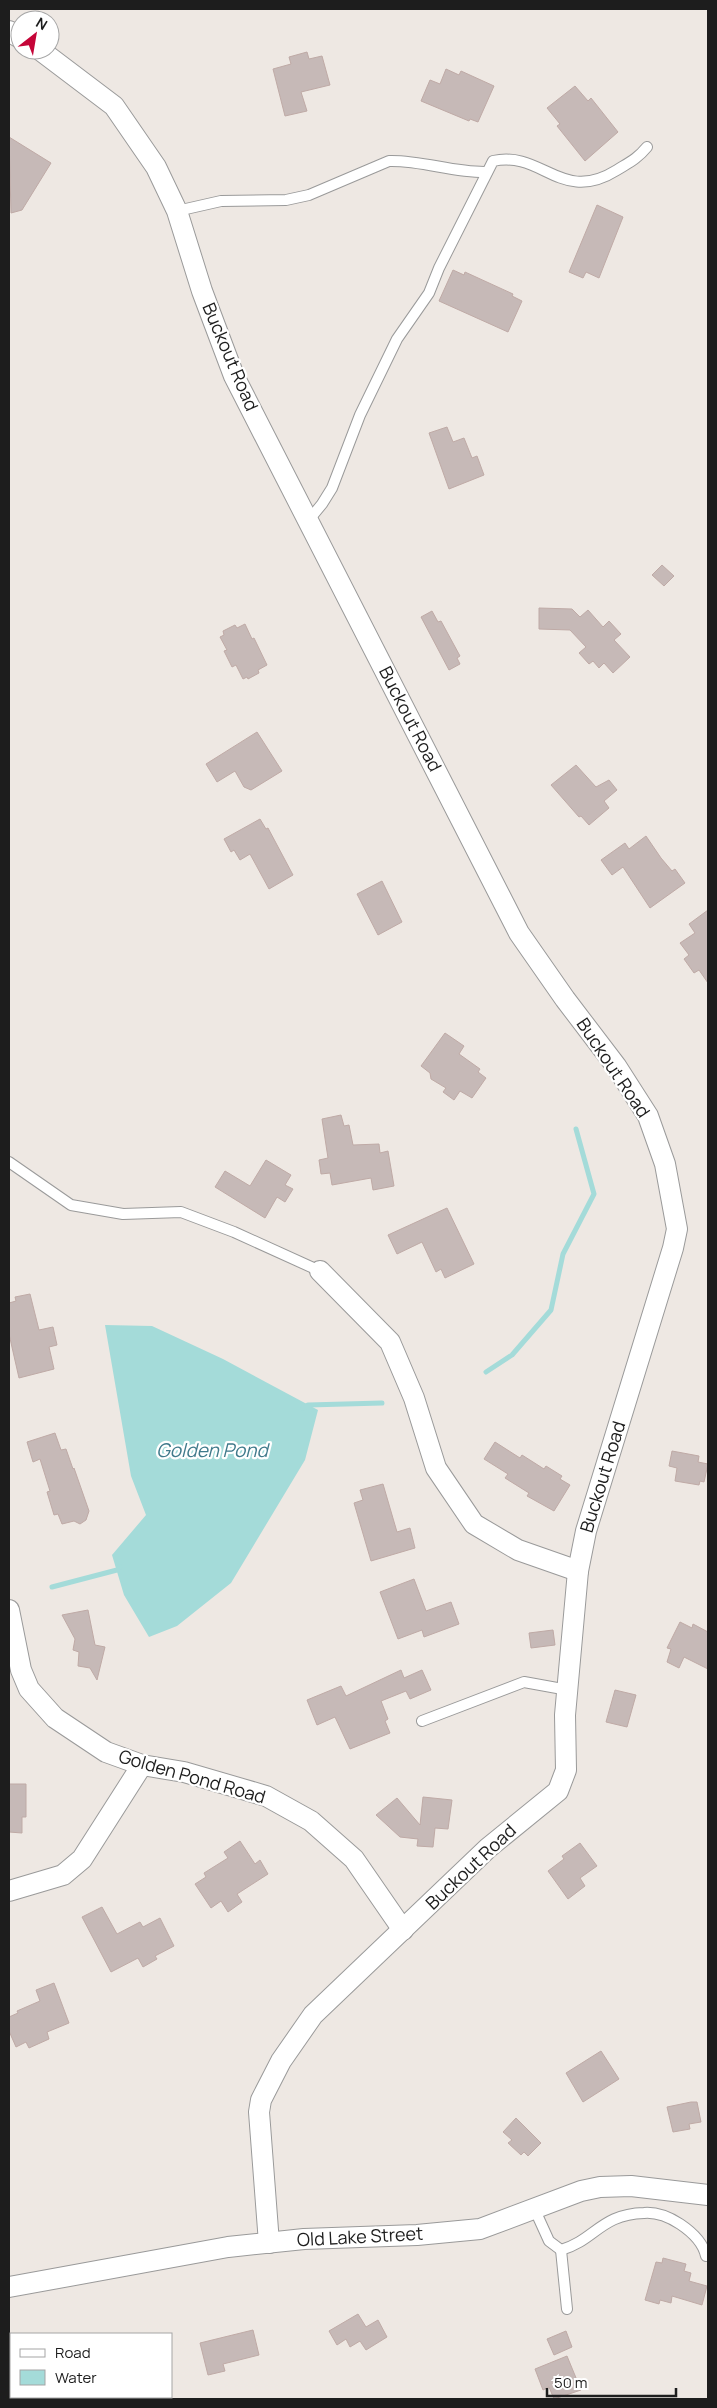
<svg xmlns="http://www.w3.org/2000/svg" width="717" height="2408" font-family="Manrope,sans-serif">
	<rect width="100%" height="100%" fill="#eee8e3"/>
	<!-- water -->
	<path fill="#a4dbd9" d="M105 1325 152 1326 223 1359 318 1410 305 1460 231 1583 177 1626 149 1637 124 1595 112 1555 146 1515 131 1476Z"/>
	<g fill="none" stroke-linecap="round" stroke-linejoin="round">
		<!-- stream -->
		<g stroke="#a4dbd9" stroke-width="5">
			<path d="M486 1372 512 1355 551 1310 563 1254 594 1194 576 1129"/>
			<path d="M303 1408 308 1405 382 1403"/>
			<path d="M52 1587 117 1570 120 1567"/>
		</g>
	</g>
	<!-- building -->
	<g fill="#c6b9b7" stroke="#bfaaa6">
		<path d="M307 52 309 59 322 56 330 85 301 92 307 111 285 116 273 69 291 64 289 57Z"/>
		<path d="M446 69 459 75 461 71 494 86 478 122 470 119 469 121 421 101 430 80 440 84Z"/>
		<path d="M575 86 588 101 591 98 618 132 585 161 557 126 560 124 547 108Z"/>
		<path d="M9 137 51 163 22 210 11 213Z"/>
		<path d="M597 205 623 217 599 278 586 272 583 278 569 272Z"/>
		<path d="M453 270 464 275 465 272 513 294 512 296 522 301 508 332 439 301Z"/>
		<path d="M447 427 453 442 464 438 472 458 477 456 484 475 449 489 429 433Z"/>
		<path d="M662 565 674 576 664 586 652 575Z"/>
		<path d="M539 608 572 609 580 617 588 610 603 627 609 621 621 634 614 640 630 657 613 673 604 663 599 668 593 661 589 664 579 653 586 647 570 630 539 629Z"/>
		<path d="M432 611 438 622 441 621 460 656 457 658 460 664 449 670 421 617Z"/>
		<path d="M245 624 252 639 254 638 267 665 258 670 259 673 248 679 247 677 243 679 236 665 232 667 224 651 227 650 220 637 224 635 223 631 235 625 237 628Z"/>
		<path d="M257 732 282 771 251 790 244 787 235 771 217 782 206 764Z"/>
		<path d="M576 765 596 787 609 780 617 790 604 801 609 808 589 825 581 816 579 817 551 785Z"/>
		<path d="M260 819 266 829 268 828 293 875 269 889 250 854 240 860 234 850 231 852 224 839Z"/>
		<path d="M646 836 661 858 672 871 675 869 685 883 650 908 623 867 612 875 601 860 625 843 629 849Z"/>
		<path d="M382 881 402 922 378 935 357 894Z"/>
		<path d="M708 910V983L699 970 694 973 684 959 689 955 680 943 695 933 689 924Z"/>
		<path d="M445 1033 464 1046 459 1054 480 1069 478 1072 486 1078 472 1098 460 1091 454 1100 443 1092 446 1088 431 1079 430 1073 421 1066Z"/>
		<path d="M341 1115 344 1126 349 1125 353 1145 379 1144 380 1153 388 1151 394 1186 373 1190 371 1178 332 1185 330 1173 321 1174 319 1160 328 1158 322 1119Z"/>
		<path d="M266 1160 291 1175 285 1185 293 1189 285 1202 277 1197 265 1218 215 1187 225 1171 250 1186Z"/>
		<path d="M447 1208 474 1264 445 1278 441 1269 436 1272 422 1242 397 1254 388 1235Z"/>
		<path d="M30 1294 39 1330 53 1327 57 1345 49 1347 54 1369 19 1378 9 1334V1303L16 1301 15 1297Z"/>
		<path d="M55 1433 61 1450 66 1449 73 1469 74 1468 89 1511 86 1520 80 1524 74 1521 62 1524 58 1514 54 1515 47 1492 50 1491 40 1459 33 1462 27 1442Z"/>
		<path d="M495 1442 520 1458 522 1455 544 1469 546 1466 562 1476 560 1479 570 1485 554 1511 527 1496 529 1493 505 1478 508 1474 484 1459Z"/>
		<path d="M672 1451 699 1456 698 1462 708 1464 704 1482 700 1481 699 1485 675 1481 677 1468 669 1466Z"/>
		<path d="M383 1484 397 1532 410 1528 415 1548 371 1561 354 1503 363 1500 360 1490Z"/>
		<path d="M414 1579 426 1611 451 1602 459 1624 424 1637 422 1630 398 1639 380 1592Z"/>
		<path d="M88 1610 95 1645 105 1647 97 1680 90 1668 78 1666 79 1652 73 1650 75 1639 62 1615Z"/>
		<path d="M680 1622 692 1628 693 1624 708 1632V1669L684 1657 679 1668 667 1662 671 1649 667 1648Z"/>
		<path d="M553 1630 555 1645 531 1648 529 1633Z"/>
		<path d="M401 1670 404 1678 422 1670 431 1690 410 1699 406 1691 381 1701 388 1719 385 1721 390 1733 350 1749 335 1717 317 1725 307 1700 341 1686 346 1696Z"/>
		<path d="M615 1690 636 1695 627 1727 606 1722Z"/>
		<path d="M9 1784H26V1817H22V1833L9 1832Z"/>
		<path d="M423 1797 452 1800 448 1829 435 1828 433 1847 417 1846 418 1839 400 1837 376 1815 397 1798 420 1825Z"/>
		<path d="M240 1841 255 1864 260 1860 268 1874 237 1894 242 1902 228 1912 221 1901 211 1908 195 1884 206 1877 204 1873 228 1858 224 1852Z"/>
		<path d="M580 1843 597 1866 580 1878 585 1886 568 1899 548 1871 564 1859 562 1856Z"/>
		<path d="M102 1907 117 1934 140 1922 143 1927 160 1918 174 1946 155 1956 157 1959 143 1967 138 1958 111 1972 82 1917Z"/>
		<path d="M54 1983 69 2023 47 2032 49 2039 29 2048 26 2042 16 2047 9 2031V2017L18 2013 17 2011 40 2001 36 1990Z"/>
		<path d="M601 2051 619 2079 583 2102 566 2073Z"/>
		<path d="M691 2102H697L701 2122 689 2124 690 2129 673 2132 667 2107Z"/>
		<path d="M516 2118 541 2143 528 2156 524 2152 521 2155 508 2143 512 2140 503 2132Z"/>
		<path d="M663 2258 686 2264 684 2271 691 2273 689 2281 707 2286 702 2305 672 2296 671 2303 660 2300 659 2304 645 2300 656 2262 662 2263Z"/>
		<path d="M358 2314 366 2327 378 2320 387 2337 366 2350 360 2341 350 2347 346 2339 337 2345 329 2331Z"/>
		<path d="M253 2330 259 2355 223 2364 225 2371 208 2375 200 2343Z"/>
		<path d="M566 2331 572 2347 554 2355 547 2339Z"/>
		<path d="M567 2356 581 2390 554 2399 549 2387 543 2390 535 2369Z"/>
	</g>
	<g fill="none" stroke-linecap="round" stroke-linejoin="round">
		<defs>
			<g id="lane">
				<path d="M177 211 221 201 286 200 309 195 389 161C422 160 454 173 487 172"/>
				<path d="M308 521 322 504 332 488 360 415 397 339 429 293 439 268 493 161C543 150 561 205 617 170 630 162 637 159 647 147"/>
				<path d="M9 1162 71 1205 123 1214 181 1212 234 1232 320 1271"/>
				<path d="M422 1721 524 1682 568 1690"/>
				<path d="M534 2208 549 2241 561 2250C595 2240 601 2214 644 2213 656 2212 669 2217 680 2224 692 2232 703 2242 706 2256"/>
				<path d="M561 2250 567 2309"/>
			</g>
			<g id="street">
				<path d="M9 31 20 38"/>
				<path d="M40 50 114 106 156 167 177 211 202 291 234 376 519 933 565 999 616 1066 648 1116 665 1164 677 1229 673 1248 586 1531 578 1571 565 1715 566 1770 558 1791 488 1848 313 2015 281 2061 261 2100 259 2112 269 2243"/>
				<path d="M320 1271 390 1342 414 1398 436 1468 474 1524 518 1550 578 1571"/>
				<path d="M9 1610 21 1670 29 1689 55 1718 106 1752 142 1765 184 1772 266 1796 311 1821 354 1859 403 1930"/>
				<path d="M9 1891 63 1875 82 1859 142 1765"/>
				<path d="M9 2287 228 2247 304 2239 417 2235 480 2229 581 2191 600 2187 631 2186 708 2195"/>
			</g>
		</defs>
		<!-- lane casing -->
		<use href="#lane" stroke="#9a9a9a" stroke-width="12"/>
		<!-- street casing -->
		<use href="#street" stroke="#9a9a9a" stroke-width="22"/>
		<!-- lane -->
		<use href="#lane" stroke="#fff" stroke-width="10"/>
		<!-- street -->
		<use href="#street" stroke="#fff" stroke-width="20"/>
	</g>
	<g text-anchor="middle" stroke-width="4.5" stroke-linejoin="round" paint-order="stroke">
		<!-- street labels -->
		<g font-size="18" fill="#1d1d1d" stroke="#fff">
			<text transform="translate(230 357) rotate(67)" y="6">Buckout Road</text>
			<text transform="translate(410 719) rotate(63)" y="6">Buckout Road</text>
			<text transform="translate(613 1068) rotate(56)" y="6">Buckout Road</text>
			<text transform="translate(603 1477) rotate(-73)" y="6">Buckout Road</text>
			<text transform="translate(192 1777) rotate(16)" y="6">Golden Pond Road</text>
			<text transform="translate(471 1867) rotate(-43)" y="6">Buckout Road</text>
			<text transform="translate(360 2237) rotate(-3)" y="6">Old Lake Street</text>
		</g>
		<!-- water labels -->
		<g font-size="19" font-style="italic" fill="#407a8b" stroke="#fff">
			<text x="212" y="1457">Golden Pond</text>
		</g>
	</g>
	<!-- border -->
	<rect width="717" height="2408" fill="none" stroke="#1d1d1d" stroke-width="20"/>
	<!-- legend -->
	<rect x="10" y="2333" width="162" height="65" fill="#ffffff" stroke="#a5a5a5"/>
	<rect x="20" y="2349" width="25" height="8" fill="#ffffff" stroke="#a5a5a5"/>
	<text x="55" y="2358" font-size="15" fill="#1d1d1d">Road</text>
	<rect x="20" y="2370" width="25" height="15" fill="#a4dbd9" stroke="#a5a5a5"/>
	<text x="55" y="2383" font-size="15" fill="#1d1d1d">Water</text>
	<!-- north arrow -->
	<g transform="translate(35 35) rotate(31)"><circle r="24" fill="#ffffff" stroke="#a5a5a5"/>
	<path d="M0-4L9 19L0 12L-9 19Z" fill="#c50538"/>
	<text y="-8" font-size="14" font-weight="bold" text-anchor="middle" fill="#1d1d1d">N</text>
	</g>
	<!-- scale -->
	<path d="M547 2388v8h129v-8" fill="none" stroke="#1d1d1d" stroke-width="2.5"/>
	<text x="554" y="2388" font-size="15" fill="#1d1d1d" stroke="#ffffff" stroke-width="4" paint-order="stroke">50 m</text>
</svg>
